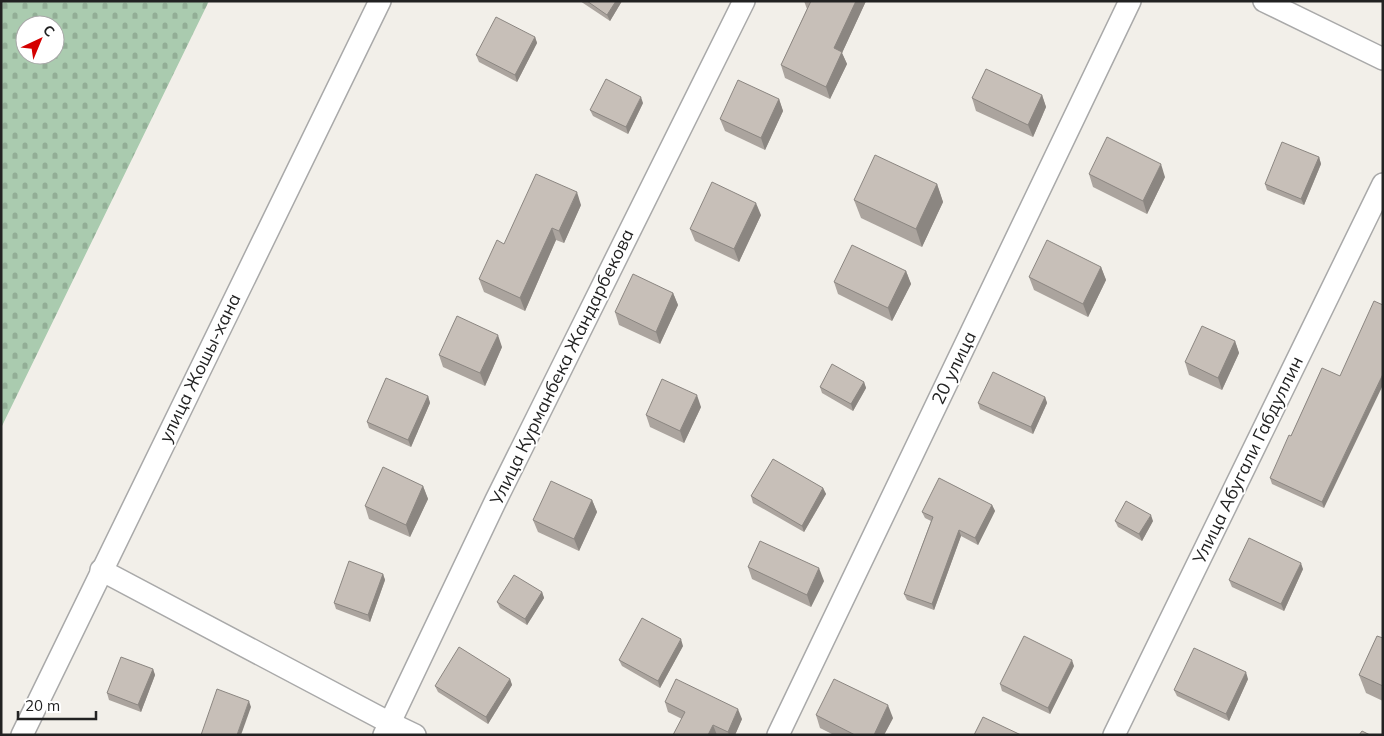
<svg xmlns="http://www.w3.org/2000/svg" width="1384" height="736" font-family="Mulish,sans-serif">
	<defs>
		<pattern id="cemetery-stones" width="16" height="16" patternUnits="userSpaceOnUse" patternTransform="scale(1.25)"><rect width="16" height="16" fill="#aacbaf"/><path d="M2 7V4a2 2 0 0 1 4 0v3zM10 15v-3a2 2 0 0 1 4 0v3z" fill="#92ae96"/></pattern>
	</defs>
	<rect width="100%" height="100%" fill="#f2efe9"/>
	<!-- cemetery -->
	<path fill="url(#cemetery-stones)" fill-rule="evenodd" d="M1 1H209L1 428ZM25 25H55V55H25Z"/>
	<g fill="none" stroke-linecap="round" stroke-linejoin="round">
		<defs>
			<g id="street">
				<path d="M1264 1 1383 59"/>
				<path d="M101 570 390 723 415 735"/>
				<path d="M22 735 380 1"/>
				<path d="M384 735 496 500 744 1"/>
				<path d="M778 735 1130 1"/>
				<path d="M1114 735 1383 184"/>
			</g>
		</defs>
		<!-- street casing -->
		<use href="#street" stroke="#a9a9a9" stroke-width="24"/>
		<!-- street -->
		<use href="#street" stroke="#fff" stroke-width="21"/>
	</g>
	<!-- wall -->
	<g fill="#aba49e">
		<path d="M580 1H622L610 21Z"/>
		<path d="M804 1H866L842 53 847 64 830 99 785 78 781 65 807 9Z"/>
		<path d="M535 37 537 43 517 82 479 62 476 55Z"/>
		<path d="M1042 95 1046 107 1033 137 976 111 972 98Z"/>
		<path d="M779 99 783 111 765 150 725 131 720 119Z"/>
		<path d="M643 103 628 134 593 116 590 110Z"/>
		<path d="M1319 157 1321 164 1304 205 1267 190 1265 184Z"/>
		<path d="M1089 174 1165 177 1147 214 1093 187Z"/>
		<path d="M937 184 943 202 922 247 861 218 854 200Z"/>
		<path d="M581 205 564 243 556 240 525 311 484 292 479 279 504 244Z"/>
		<path d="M761 215 739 262 695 241 690 229Z"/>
		<path d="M1101 267 1106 280 1088 317 1034 290 1029 277Z"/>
		<path d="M906 271 911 284 892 321 838 294 834 282Z"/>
		<path d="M673 293 678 305 660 344 619 325 615 312Z"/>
		<path d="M1235 341 1239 353 1222 390 1189 375 1185 362Z"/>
		<path d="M502 347 485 386 443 367 439 355Z"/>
		<path d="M1322 368 1324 508 1272 484 1270 478 1291 436Z"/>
		<path d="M864 382 866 388 853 411 822 393 820 387Z"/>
		<path d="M428 396 430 403 411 447 369 428 367 422Z"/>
		<path d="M1045 397 1047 403 1033 434 980 409 978 403Z"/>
		<path d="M701 407 684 443 650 427 646 415Z"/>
		<path d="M423 486 428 499 410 537 369 519 365 506Z"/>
		<path d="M823 488 826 494 804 532 753 503 751 496Z"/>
		<path d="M592 500 597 512 579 551 538 532 533 520Z"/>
		<path d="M992 505 995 511 978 545 961 536 934 610 907 600 904 594 931 521 925 518 922 512Z"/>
		<path d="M1115 521H1153L1142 541 1118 527Z"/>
		<path d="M748 567 824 581 811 607 752 579Z"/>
		<path d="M1303 569 1284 611 1232 587 1229 580Z"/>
		<path d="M383 574 385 580 370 622 336 609 334 603Z"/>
		<path d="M542 592 544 598 527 625 500 608 497 602Z"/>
		<path d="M1383 638V701L1366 693 1359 675Z"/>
		<path d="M683 646 660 688 622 666 619 660Z"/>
		<path d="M1074 666 1050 714 1002 691 1000 684Z"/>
		<path d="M153 669 155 675 141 712 109 700 107 693Z"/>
		<path d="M510 679 512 685 488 724 438 692 435 686Z"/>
		<path d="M1248 679 1229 721 1177 696 1174 690Z"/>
		<path d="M665 702 742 719 735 735H673L682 719 668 712Z"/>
		<path d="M816 715 893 718 884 735H834L820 728Z"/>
	</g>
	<!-- shaded-wall -->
	<g fill="#8b8681">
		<path d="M616 1H622L610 21 607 15Z"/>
		<path d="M856 1H866L842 53 847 64 830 99 826 87 834 48Z"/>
		<path d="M535 37 537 43 517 82 515 75Z"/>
		<path d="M1042 95 1046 107 1033 137 1028 125Z"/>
		<path d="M641 97 643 103 628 134 626 127Z"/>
		<path d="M779 99 783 111 765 150 761 138Z"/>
		<path d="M1319 157 1321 164 1304 205 1301 199Z"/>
		<path d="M1161 164 1165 177 1147 214 1143 201Z"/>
		<path d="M937 184 943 202 922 247 916 229Z"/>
		<path d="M577 192 581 205 564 243 559 231Z"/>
		<path d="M756 203 761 215 739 262 734 249Z"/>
		<path d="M552 228 556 240 525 311 520 298Z"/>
		<path d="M1101 267 1106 280 1088 317 1083 304Z"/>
		<path d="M906 271 911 284 892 321 888 308Z"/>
		<path d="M673 293 678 305 660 344 656 332Z"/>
		<path d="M498 335 502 347 485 386 480 373Z"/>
		<path d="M1235 341 1239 353 1222 390 1218 378Z"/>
		<path d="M1383 374V385L1324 508 1322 502Z"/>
		<path d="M864 382 866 388 853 411 851 404Z"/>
		<path d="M697 395 701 407 684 443 680 431Z"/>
		<path d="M428 396 430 403 411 447 408 440Z"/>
		<path d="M1045 397 1047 403 1033 434 1031 427Z"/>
		<path d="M423 486 428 499 410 537 406 525Z"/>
		<path d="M823 488 826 494 804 532 802 526Z"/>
		<path d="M592 500 597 512 579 551 574 539Z"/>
		<path d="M992 505 995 511 978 545 975 538Z"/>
		<path d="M1151 515 1153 521 1142 541 1139 534Z"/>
		<path d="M959 530 961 536 934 610 932 604Z"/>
		<path d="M1301 563 1303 569 1284 611 1281 604Z"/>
		<path d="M819 568 824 581 811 607 807 595Z"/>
		<path d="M383 574 385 580 370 622 368 615Z"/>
		<path d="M542 592 544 598 527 625 525 619Z"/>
		<path d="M681 639 683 646 660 688 658 681Z"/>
		<path d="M1072 660 1074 666 1050 714 1048 708Z"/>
		<path d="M153 669 155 675 141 712 138 705Z"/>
		<path d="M1246 672 1248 679 1229 721 1226 714Z"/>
		<path d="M510 679 512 685 488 724 486 717Z"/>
		<path d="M249 701 251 707 241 735H237Z"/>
		<path d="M888 705 893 718 884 735H874Z"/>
		<path d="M738 709 742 719 735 735H729L728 732Z"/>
		<path d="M713 725 717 735H708Z"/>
	</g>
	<!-- building -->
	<g fill="#c7bfb8" stroke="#8b8681">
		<path d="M587 1H616L607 15Z"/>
		<path d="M811 1H856L834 48 842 52 826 87 781 65Z"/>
		<path d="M496 17 535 37 515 75 476 55Z"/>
		<path d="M986 69 1042 95 1028 125 972 98Z"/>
		<path d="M606 79 641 97 626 127 590 110Z"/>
		<path d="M738 80 779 99 761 138 720 119Z"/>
		<path d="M1107 137 1161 164 1143 201 1089 174Z"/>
		<path d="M1282 142 1319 157 1301 199 1265 184Z"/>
		<path d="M875 155 937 184 916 229 854 200Z"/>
		<path d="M536 174 577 192 559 231 552 228 520 298 479 279 497 240 504 244Z"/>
		<path d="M712 182 756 203 734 249 690 229Z"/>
		<path d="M1047 240 1101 267 1083 304 1029 277Z"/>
		<path d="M852 245 906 271 888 308 834 282Z"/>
		<path d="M633 274 673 293 656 332 615 312Z"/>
		<path d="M1374 301 1383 305V374L1322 502 1270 478 1289 435 1291 436 1322 368 1340 376Z"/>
		<path d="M457 316 498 335 480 373 439 355Z"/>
		<path d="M1202 326 1235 341 1218 378 1185 362Z"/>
		<path d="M832 364 864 382 851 404 820 387Z"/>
		<path d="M993 372 1045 397 1031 427 978 403Z"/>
		<path d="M386 378 428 396 408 440 367 422Z"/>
		<path d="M662 379 697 395 680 431 646 415Z"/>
		<path d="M773 459 823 488 802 526 751 496Z"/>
		<path d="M383 467 423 486 406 525 365 506Z"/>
		<path d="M939 478 992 505 975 538 959 530 932 604 904 594 933 517 922 512Z"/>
		<path d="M551 481 592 500 574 539 533 520Z"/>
		<path d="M1126 501 1151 515 1139 534 1115 521Z"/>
		<path d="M1249 538 1301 563 1281 604 1229 580Z"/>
		<path d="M760 541 819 568 807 595 748 567Z"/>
		<path d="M349 561 383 574 368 615 334 603Z"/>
		<path d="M514 575 542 592 525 619 497 602Z"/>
		<path d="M642 618 681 639 658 681 619 660Z"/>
		<path d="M1024 636 1072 660 1048 708 1000 684Z"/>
		<path d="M1377 636 1383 638V686L1359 675Z"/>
		<path d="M459 647 510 679 486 717 435 686Z"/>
		<path d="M1194 648 1246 672 1226 714 1174 690Z"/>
		<path d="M121 657 153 669 138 705 107 693Z"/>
		<path d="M676 679 738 709 728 732 713 725 708 735H673L685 712 665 702Z"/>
		<path d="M834 679 888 705 874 735H855L816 715Z"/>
		<path d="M217 689 249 701 237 735H201Z"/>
		<path d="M983 717 1021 735H974Z"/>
		<path d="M1362 731 1370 735H1359Z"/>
	</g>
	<g text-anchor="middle" stroke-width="4" stroke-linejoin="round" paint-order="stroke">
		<!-- street labels -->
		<g font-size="18" fill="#222" stroke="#fff">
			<text transform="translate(562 367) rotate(-64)" y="6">Улица Курманбека Жандарбекова</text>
			<text transform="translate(200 368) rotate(-64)" y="6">улица Жошы-хана</text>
			<text transform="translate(954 368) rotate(-64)" y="6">20 улица</text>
			<text transform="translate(1248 460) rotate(-64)" y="6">Улица Абугали Габдуллин</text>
		</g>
	</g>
	<!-- border -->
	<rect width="1384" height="736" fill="none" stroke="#222222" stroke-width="5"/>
	<!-- north arrow -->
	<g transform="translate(40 40) rotate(44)"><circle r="24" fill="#ffffff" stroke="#a7a7a7"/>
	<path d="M0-4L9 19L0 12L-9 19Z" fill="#d40000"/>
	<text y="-8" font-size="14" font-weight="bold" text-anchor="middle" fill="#222222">С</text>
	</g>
	<!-- scale -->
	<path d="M18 711v8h78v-8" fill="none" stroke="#222222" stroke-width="2.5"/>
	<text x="25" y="711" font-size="15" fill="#222222" stroke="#ffffff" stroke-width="4" paint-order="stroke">20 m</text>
</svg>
